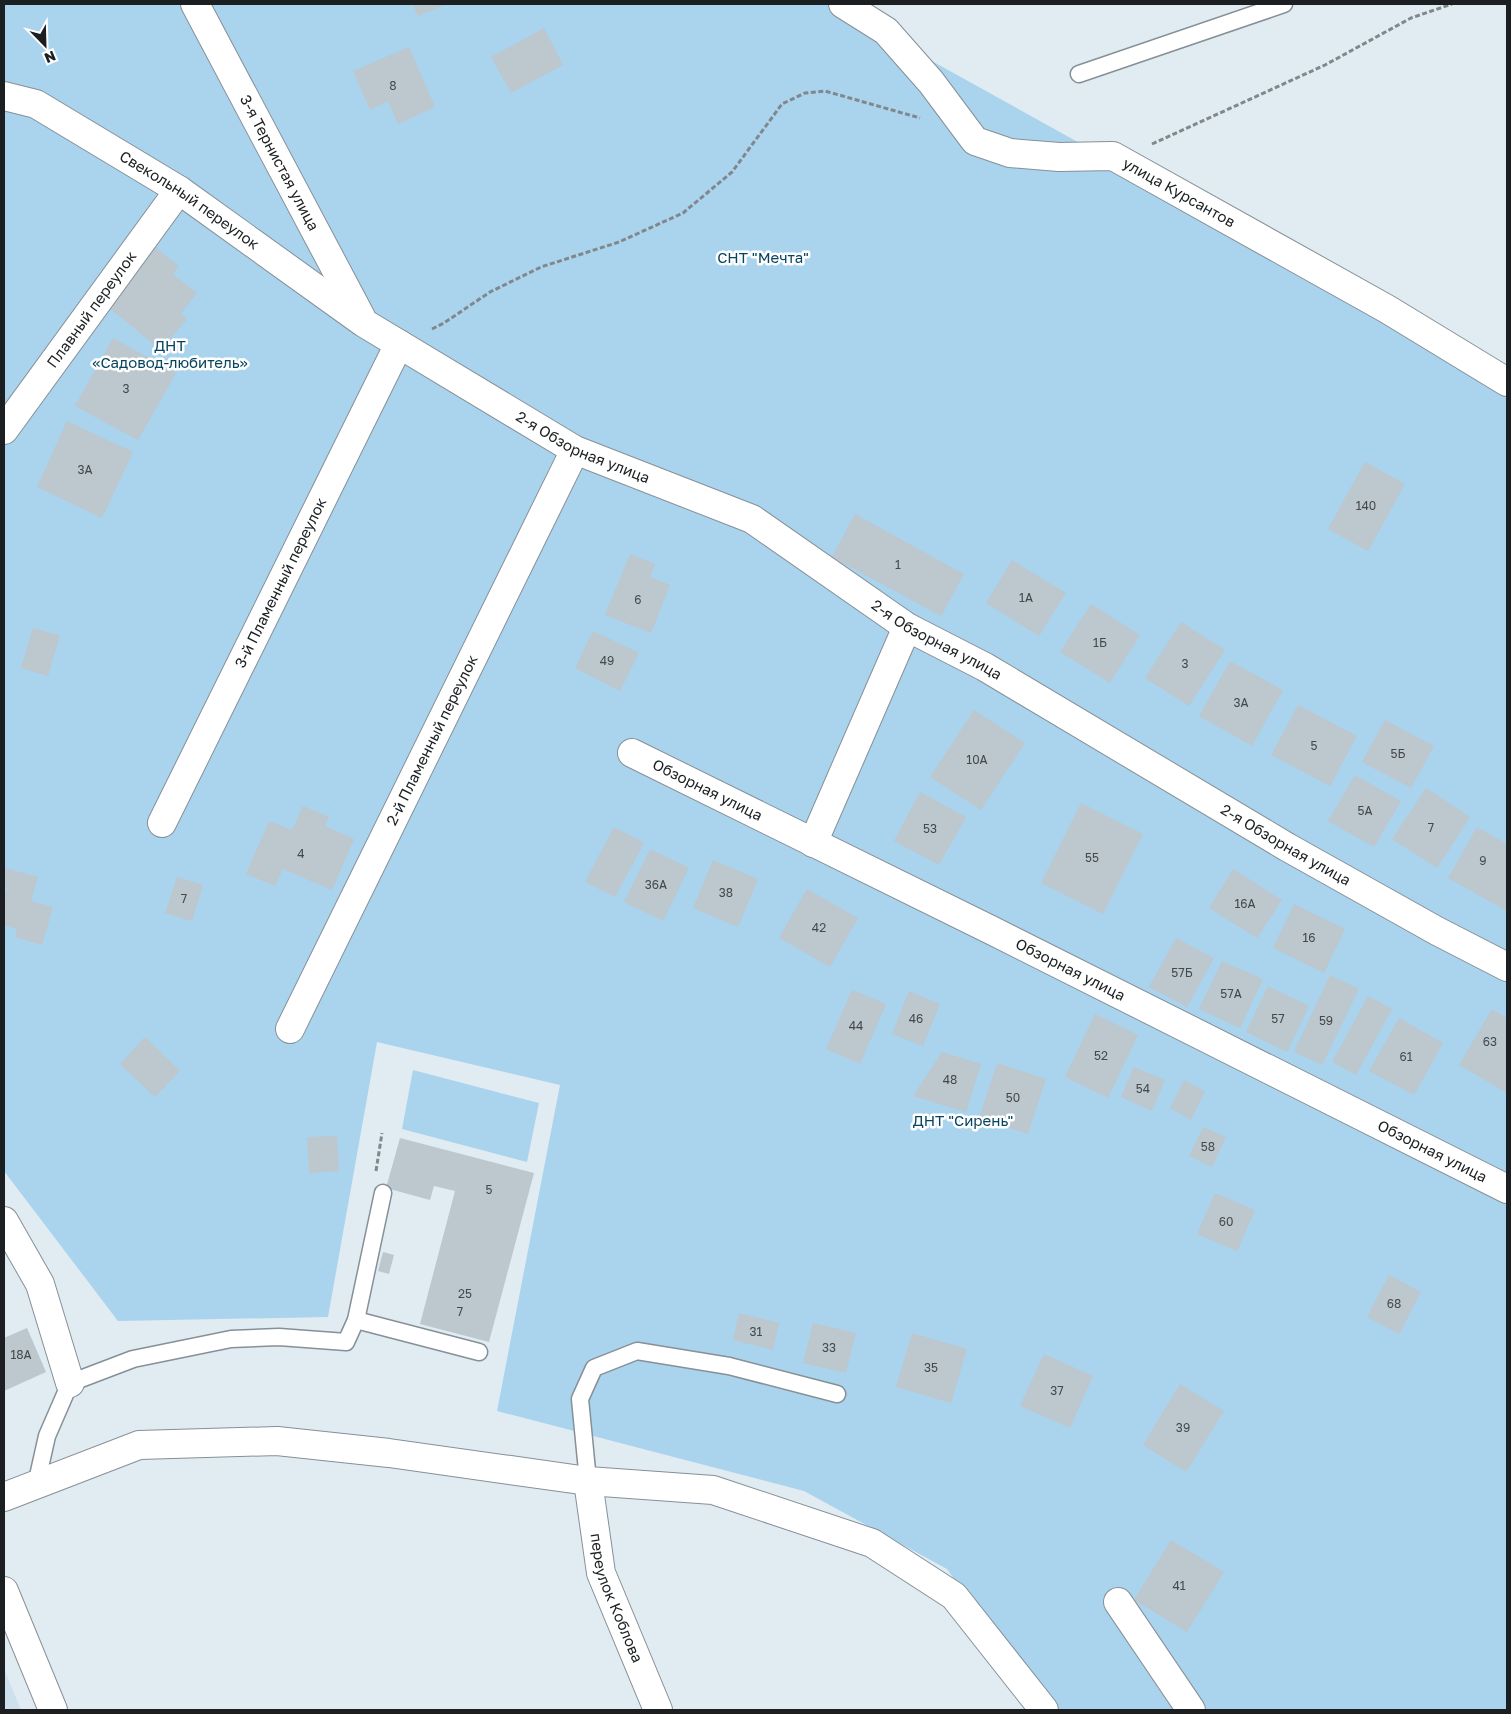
<svg xmlns="http://www.w3.org/2000/svg" width="1511" height="1714" font-family="'Golos Text',sans-serif">
	<rect width="100%" height="100%" fill="#e0ebf2"/>
	<!-- built -->
	<path fill="#cee0eb" d="M4 1669 21 1710H4Z"/>
	<!-- green -->
	<g fill="#aad3ed">
		<path d="M4 4H829L1507 380V1710H1048L947 1569 804 1491 497 1411 560 1085 377 1042 328 1317 118 1321 4 1171Z"/>
		<path d="M413 1070 539 1103 527 1162 402 1129Z"/>
	</g>
	<!-- building -->
	<g fill="#bcc7ce">
		<path d="M413 4H447L418 16Z"/>
		<path d="M544 28 563 65 511 93 491 57Z"/>
		<path d="M409 47 435 107 398 124 388 101 370 110 353 71Z"/>
		<path d="M151 244 179 266 173 274 197 293 181 313 187 319 161 350 103 303Z"/>
		<path d="M113 338 176 373 138 440 75 406Z"/>
		<path d="M67 421 133 452 102 518 37 487Z"/>
		<path d="M1365 462 1405 484 1368 551 1328 529Z"/>
		<path d="M855 514 964 574 941 616 832 557Z"/>
		<path d="M630 554 655 564 650 577 670 585 651 633 605 615Z"/>
		<path d="M1012 560 1066 593 1039 636 986 603Z"/>
		<path d="M1091 604 1140 635 1110 683 1060 652Z"/>
		<path d="M1181 622 1225 650 1189 706 1145 678Z"/>
		<path d="M33 628 60 636 48 676 21 668Z"/>
		<path d="M593 631 639 653 620 691 575 668Z"/>
		<path d="M1230 661 1283 690 1252 746 1199 716Z"/>
		<path d="M1298 705 1357 736 1330 786 1271 755Z"/>
		<path d="M974 710 1025 743 981 810 930 777Z"/>
		<path d="M1385 720 1434 746 1411 788 1362 762Z"/>
		<path d="M1355 775 1401 801 1374 847 1328 821Z"/>
		<path d="M1426 788 1470 817 1437 868 1392 839Z"/>
		<path d="M920 792 966 817 939 865 894 841Z"/>
		<path d="M1081 803 1143 834 1103 914 1041 883Z"/>
		<path d="M303 806 329 817 325 826 354 839 332 890 283 869 275 886 246 874 269 821 292 830Z"/>
		<path d="M614 827 644 843 615 897 585 882Z"/>
		<path d="M1477 827 1507 844V911L1448 878Z"/>
		<path d="M650 849 689 868 663 921 624 902Z"/>
		<path d="M713 860 758 879 738 927 693 908Z"/>
		<path d="M4 868 38 877 31 901 53 907 42 945 15 937 17 929 4 925V900L7 888 4 887Z"/>
		<path d="M1233 869 1282 900 1257 938 1209 908Z"/>
		<path d="M177 877 203 885 192 921 165 913Z"/>
		<path d="M807 889 858 918 830 967 779 938Z"/>
		<path d="M1294 904 1345 929 1324 973 1273 948Z"/>
		<path d="M1176 938 1214 958 1187 1007 1149 987Z"/>
		<path d="M1222 961 1263 979 1240 1028 1199 1009Z"/>
		<path d="M1330 975 1359 989 1322 1065 1294 1052Z"/>
		<path d="M1268 986 1309 1006 1287 1052 1246 1032Z"/>
		<path d="M852 990 886 1004 860 1064 826 1049Z"/>
		<path d="M909 991 940 1004 923 1046 892 1034Z"/>
		<path d="M1368 996 1392 1009 1356 1075 1332 1062Z"/>
		<path d="M1492 1009 1507 1018V1093L1459 1065Z"/>
		<path d="M1095 1014 1138 1035 1108 1098 1065 1077Z"/>
		<path d="M1399 1018 1443 1043 1414 1095 1369 1071Z"/>
		<path d="M145 1037 180 1071 155 1097 120 1064Z"/>
		<path d="M942 1052 981 1064 966 1112 913 1096Z"/>
		<path d="M997 1063 1046 1079 1028 1134 979 1118Z"/>
		<path d="M1134 1067 1165 1080 1152 1111 1121 1097Z"/>
		<path d="M1184 1080 1205 1091 1191 1120 1170 1108Z"/>
		<path d="M1203 1127 1226 1137 1212 1167 1189 1156Z"/>
		<path d="M337 1136 339 1171 309 1173 307 1137Z"/>
		<path d="M400 1138 534 1173 489 1342 420 1324 455 1191 434 1186 430 1200 386 1188Z"/>
		<path d="M1215 1193 1255 1210 1237 1251 1197 1234Z"/>
		<path d="M383 1252 394 1255 389 1274 378 1271Z"/>
		<path d="M1389 1275 1421 1292 1399 1334 1367 1317Z"/>
		<path d="M739 1313 779 1323 773 1350 733 1340Z"/>
		<path d="M813 1323 856 1333 846 1373 803 1363Z"/>
		<path d="M27 1328 46 1372 4 1391V1338Z"/>
		<path d="M912 1333 967 1349 951 1403 896 1387Z"/>
		<path d="M1044 1354 1093 1376 1070 1428 1020 1406Z"/>
		<path d="M1180 1384 1224 1411 1186 1472 1143 1445Z"/>
		<path d="M1171 1540 1224 1572 1187 1632 1134 1600Z"/>
	</g>
	<g fill="none" stroke-linecap="round" stroke-linejoin="round">
		<defs>
			<g id="service">
				<path d="M1079 74 1284 4"/>
				<path d="M356 1320 479 1352"/>
				<path d="M588 1481 580 1399 594 1368 637 1351 729 1366 837 1394"/>
				<path d="M36 1485 47 1436 70 1383 133 1359 231 1339 279 1337 346 1342 356 1320 383 1193"/>
			</g>
			<g id="minor">
				<path id="s1" d="M195 4 361 317"/>
				<path id="s2" d="M843 4 886 31 931 82 975 141 1010 153 1059 157 1113 156 1387 309 1507 382"/>
				<path id="s3" d="M4 96 36 104 179 190 364 323 575 450 752 519 907 627 985 667 1287 847 1437 931 1507 967"/>
				<path id="s4" d="M4 430 179 190"/>
				<path id="s5" d="M632 753 993 931 1507 1189"/>
				<path id="s6" d="M162 823 399 344"/>
				<path d="M813 843 907 627"/>
				<path id="s7" d="M290 1029 575 450"/>
				<path d="M4 1221 40 1284 70 1383"/>
				<path id="s8" d="M588 1481 601 1573 658 1710"/>
				<path d="M4 1497 139 1445 277 1441 389 1453 588 1481 713 1490 872 1543 954 1596 1044 1710"/>
				<path d="M4 1591 53 1710"/>
				<path d="M1118 1602 1191 1710"/>
			</g>
		</defs>
		<!-- service casing -->
		<use href="#service" stroke="#869097" stroke-width="19"/>
		<!-- minor casing -->
		<use href="#minor" stroke="#869097" stroke-width="30"/>
		<!-- path -->
		<g stroke="#80888c" stroke-width="3" stroke-dasharray="5 2.5" stroke-linecap="butt">
			<path d="M1152 144 1325 65 1411 18 1452 4"/>
			<path d="M432 329 444 323 490 292 541 267 619 242 683 213 732 172 782 104 805 93 825 91 920 118"/>
			<path d="M376 1171 382 1133"/>
		</g>
		<!-- service -->
		<use href="#service" stroke="#fff" stroke-width="16"/>
		<!-- minor -->
		<use href="#minor" stroke="#fff" stroke-width="28"/>
	</g>
	<g text-anchor="middle" stroke-width="5" stroke-linejoin="round" paint-order="stroke">
		<!-- number labels -->
		<g font-size="12" fill="#43494c">
			<text x="393" y="90">8</text>
			<text x="126" y="393">3</text>
			<text x="85" y="474">3А</text>
			<text x="1366" y="510">140</text>
			<text x="898" y="569">1</text>
			<text x="1026" y="602">1А</text>
			<text x="638" y="604">6</text>
			<text x="1100" y="647">1Б</text>
			<text x="607" y="665">49</text>
			<text x="1185" y="668">3</text>
			<text x="1241" y="707">3А</text>
			<text x="1314" y="750">5</text>
			<text x="1398" y="758">5Б</text>
			<text x="977" y="764">10А</text>
			<text x="1365" y="815">5А</text>
			<text x="1431" y="832">7</text>
			<text x="930" y="833">53</text>
			<text x="301" y="858">4</text>
			<text x="1092" y="862">55</text>
			<text x="1483" y="865">9</text>
			<text x="656" y="889">36А</text>
			<text x="726" y="897">38</text>
			<text x="184" y="903">7</text>
			<text x="1245" y="908">16А</text>
			<text x="819" y="932">42</text>
			<text x="1309" y="942">16</text>
			<text x="1182" y="977">57Б</text>
			<text x="1231" y="998">57А</text>
			<text x="916" y="1023">46</text>
			<text x="1278" y="1023">57</text>
			<text x="1326" y="1025">59</text>
			<text x="856" y="1030">44</text>
			<text x="1490" y="1046">63</text>
			<text x="1101" y="1060">52</text>
			<text x="1406" y="1061">61</text>
			<text x="950" y="1084">48</text>
			<text x="1143" y="1093">54</text>
			<text x="1013" y="1102">50</text>
			<text x="1208" y="1151">58</text>
			<text x="489" y="1194">5</text>
			<text x="1226" y="1226">60</text>
			<text x="465" y="1298">25</text>
			<text x="1394" y="1308">68</text>
			<text x="460" y="1316">7</text>
			<text x="756" y="1336">31</text>
			<text x="829" y="1352">33</text>
			<text x="21" y="1359">18А</text>
			<text x="931" y="1372">35</text>
			<text x="1057" y="1395">37</text>
			<text x="1183" y="1432">39</text>
			<text x="1179" y="1590">41</text>
		</g>
		<!-- street labels -->
		<g font-size="15" fill="#1b1f21" stroke="#fff">
			<text dy="5" stroke="none"><textPath href="#s1" startOffset="180">3-я Тернистая улица</textPath></text>
			<text dy="5" stroke="none"><textPath href="#s2" startOffset="408">улица Курсантов</textPath></text>
			<text dy="5" stroke="none"><textPath href="#s3" startOffset="214">Свекольный переулок</textPath></text>
			<text dy="5" stroke="none"><textPath href="#s4" startOffset="149">Плавный переулок</textPath></text>
			<text dy="5" stroke="none"><textPath href="#s3" startOffset="680">2-я Обзорная улица</textPath></text>
			<text dy="5" stroke="none"><textPath href="#s6" startOffset="268">3-й Пламенный переулок</textPath></text>
			<text dy="5" stroke="none"><textPath href="#s3" startOffset="1085">2-я Обзорная улица</textPath></text>
			<text dy="5" stroke="none"><textPath href="#s7" startOffset="322">2-й Пламенный переулок</textPath></text>
			<text dy="5" stroke="none"><textPath href="#s5" startOffset="84">Обзорная улица</textPath></text>
			<text dy="5" stroke="none"><textPath href="#s3" startOffset="1490">2-я Обзорная улица</textPath></text>
			<text dy="5" stroke="none"><textPath href="#s5" startOffset="489">Обзорная улица</textPath></text>
			<text dy="5" stroke="none"><textPath href="#s5" startOffset="894">Обзорная улица</textPath></text>
			<text dy="5" stroke="none"><textPath href="#s8" startOffset="121">переулок Коблова</textPath></text>
		</g>
		<!-- park labels -->
		<g font-size="15" fill="#074460" stroke="#fff">
			<text x="763" y="263">СНТ "Мечта"</text>
			<text x="170" y="351">ДНТ<tspan x="170" dy="17">«Садовод-любитель»</tspan></text>
			<text x="963" y="1126">ДНТ "Сирень"</text>
		</g>
	</g>
	<!-- border -->
	<rect width="1511" height="1714" fill="none" stroke="#1b1f21" stroke-width="10"/>
	<!-- north arrow -->
	<g transform="translate(45 45) rotate(157)" stroke="#ffffff" stroke-width="4" paint-order="stroke">
	<path d="M0-4L9 19L0 12L-9 19Z" fill="#1b1f21"/>
	<text y="-8" font-size="14" font-weight="bold" text-anchor="middle" fill="#1b1f21">N</text>
	</g>
</svg>
